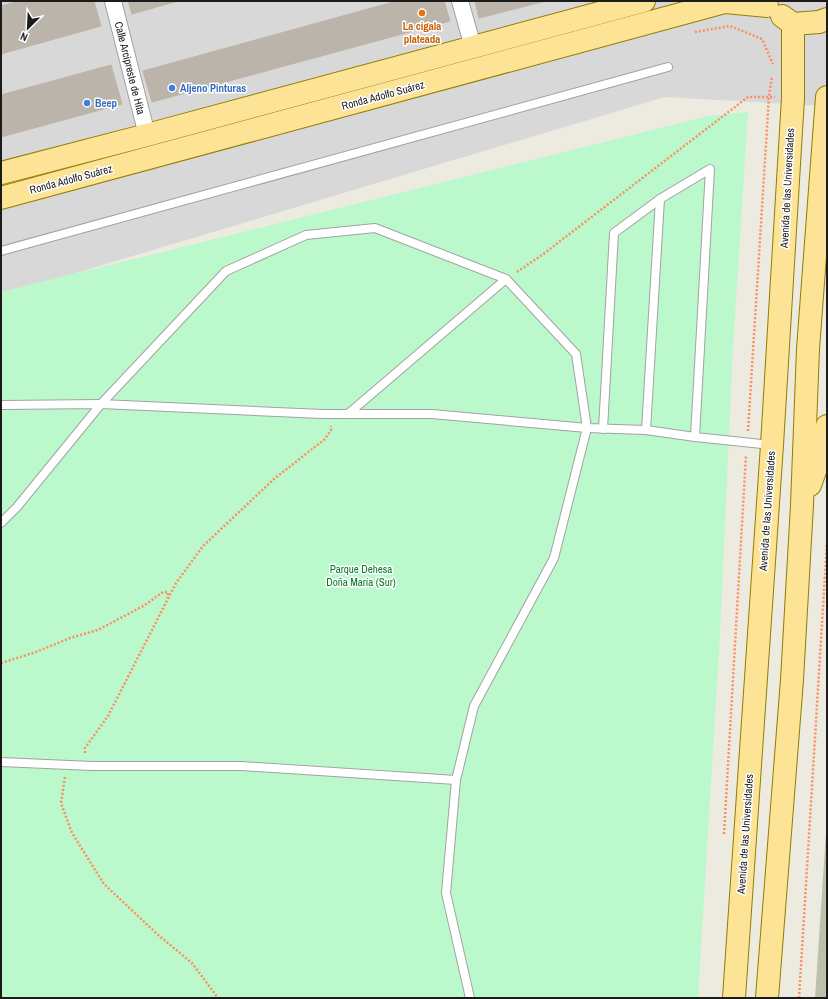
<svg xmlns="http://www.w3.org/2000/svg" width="828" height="999" font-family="'Archivo Narrow',sans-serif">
	<rect width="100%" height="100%" fill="#edebe0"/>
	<!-- residential -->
	<path fill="#d9d8d8" d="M1 1H827V106L665 97 39 284 1 293Z"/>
	<!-- construction -->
	<path fill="#bdc1ac" d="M827 817V998H815Z"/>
	<!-- park -->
	<path fill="#bbf9cc" d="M748 112 733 347 720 635 698 998H1V292L709 116Z"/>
	<!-- building -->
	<g fill="#bab4aa" stroke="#bfb4a3">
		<path d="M19 1H94L101 26 1 54V6Z"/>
		<path d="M128 1H178L132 14Z"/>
		<path d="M397 1H444L450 21 152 102 143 71Z"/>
		<path d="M475 1H546L479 18Z"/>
		<path d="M111 65 122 104 1 137V95Z"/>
	</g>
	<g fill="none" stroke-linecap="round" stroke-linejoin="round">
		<defs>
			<g id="lane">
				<path d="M1 251 668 67"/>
				<path d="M1 405 101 404 322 414H432L587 428 646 430 695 437 771 445"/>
				<path d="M348 414 506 279 576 354 587 428 554 558 474 706 456 780 446 893 470 998"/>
				<path d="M603 429 614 233 660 199 710 169 695 437"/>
				<path d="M646 430 660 199"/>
				<path d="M1 523 17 507 101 404 226 271 306 235 375 228 506 279"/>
				<path d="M1 762 92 766H241L456 780"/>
			</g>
			<g id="street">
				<path d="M113 1 147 135"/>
				<path d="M460 1 473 47"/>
			</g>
			<g id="primary">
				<path d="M782 16 793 24 819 22 827 19"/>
				<path d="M1 173 147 135 644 1"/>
				<path d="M1 198 725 2 767 6"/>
				<path d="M810 485 821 454 827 426"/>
				<path d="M734 998 772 445 793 98V24"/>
				<path d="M767 998 792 680 802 505 808 349 827 97"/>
			</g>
		</defs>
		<!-- lane casing -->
		<use href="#lane" stroke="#a2a2a2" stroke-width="10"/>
		<!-- street casing -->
		<use href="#street" stroke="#a2a2a2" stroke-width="18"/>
		<!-- primary casing -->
		<use href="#primary" stroke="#937d00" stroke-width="24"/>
		<!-- path -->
		<g stroke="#fa8f64" stroke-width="2.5" stroke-dasharray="2 2" stroke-linecap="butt">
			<path d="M695 32 730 26 762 39 773 64"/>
			<path d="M517 272 542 255 748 97H775"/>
			<path d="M748 431 769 96 772 76"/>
			<path d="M1 663 33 653 70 638 98 630 145 605 163 592H168L167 598"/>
			<path d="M85 753V748L108 716 176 583 203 546 274 479 325 439 331 430V426"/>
			<path d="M65 777 61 803 72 833 104 884 157 934 192 963 218 998"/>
			<path d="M724 834 746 455"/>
			<path d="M799 998 827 542"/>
		</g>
		<!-- lane -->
		<use href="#lane" stroke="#fff" stroke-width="8"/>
		<!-- street -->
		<use href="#street" stroke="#fff" stroke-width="16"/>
		<!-- primary -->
		<use href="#primary" stroke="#fce396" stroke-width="22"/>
	</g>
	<!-- markers -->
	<circle fill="#e8710a" stroke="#fff" stroke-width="1.5" cx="422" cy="13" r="4"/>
	<g fill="#3f7fe0" stroke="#fff" stroke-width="1.5">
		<circle cx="172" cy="88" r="4"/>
		<circle cx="87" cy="103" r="4"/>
	</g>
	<g text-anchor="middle" stroke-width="3" stroke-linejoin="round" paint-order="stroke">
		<!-- food labels -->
		<g font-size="11" font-weight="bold" fill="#c56008" stroke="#fff">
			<text x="422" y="30">La cigala<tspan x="422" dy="13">plateada</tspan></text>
		</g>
		<!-- street labels -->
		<g font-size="11" fill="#1b1b1b" stroke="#fff">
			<text transform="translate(130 68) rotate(76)" y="4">Calle Arcipreste de Hita</text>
			<text transform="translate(383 95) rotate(-15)" y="4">Ronda Adolfo Suárez</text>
			<text transform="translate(71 179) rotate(-15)" y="4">Ronda Adolfo Suárez</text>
			<text transform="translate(787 188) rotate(-87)" y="4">Avenida de las Universidades</text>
			<text transform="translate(767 511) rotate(-86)" y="4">Avenida de las Universidades</text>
			<text transform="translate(745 834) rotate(-86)" y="4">Avenida de las Universidades</text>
		</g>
		<!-- shop labels -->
		<g font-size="11" font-weight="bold" fill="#366cbe" stroke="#fff" text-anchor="start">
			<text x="180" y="92">Aljeno Pinturas</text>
			<text x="95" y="107">Beep</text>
		</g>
		<!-- park labels -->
		<g font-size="11" fill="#0a7828" stroke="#fff">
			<text x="361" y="573">Parque Dehesa<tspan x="361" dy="13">Doña María (Sur)</tspan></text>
		</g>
	</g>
	<!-- border -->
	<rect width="828" height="999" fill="none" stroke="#1b1b1b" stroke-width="4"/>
	<!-- north arrow -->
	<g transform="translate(28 28) rotate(204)" stroke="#ffffff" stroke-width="3" paint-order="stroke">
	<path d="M0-3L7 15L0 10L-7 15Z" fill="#1b1b1b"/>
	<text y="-6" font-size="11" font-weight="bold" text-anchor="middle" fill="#1b1b1b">N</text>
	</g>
</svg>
